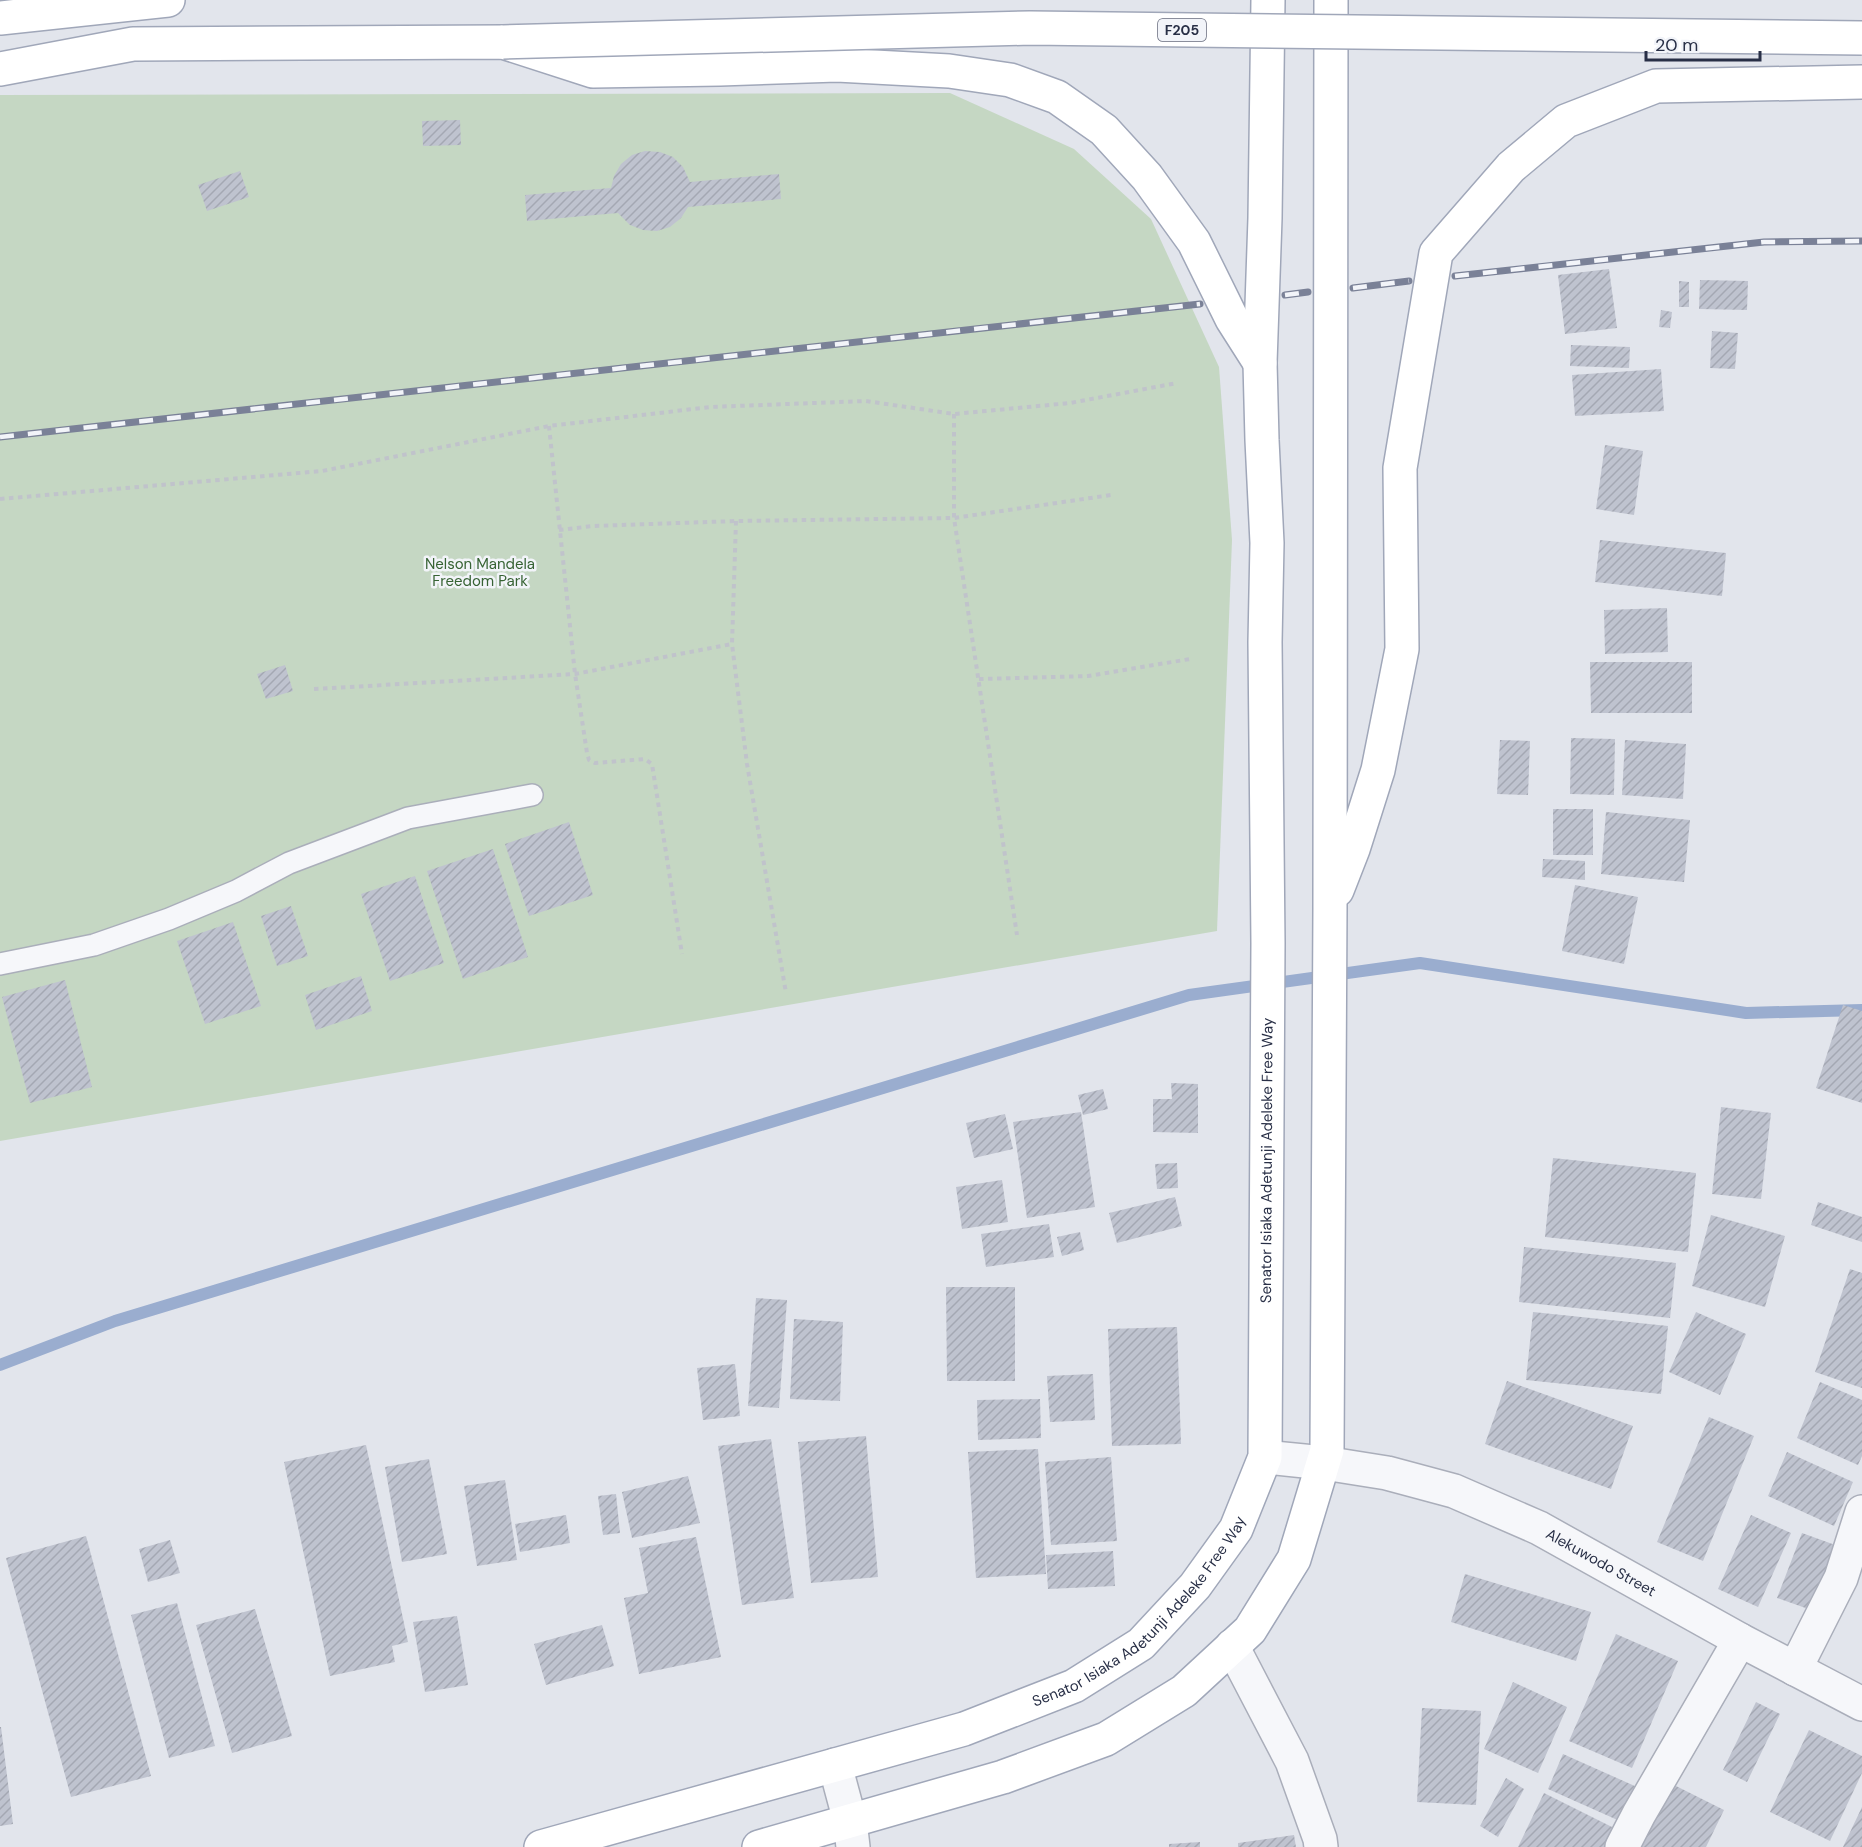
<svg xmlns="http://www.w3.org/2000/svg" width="1862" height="1847" font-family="'DM Sans',sans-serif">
	<defs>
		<pattern id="building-hatch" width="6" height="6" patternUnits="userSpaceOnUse" patternTransform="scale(1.5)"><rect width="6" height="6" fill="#bfc3cf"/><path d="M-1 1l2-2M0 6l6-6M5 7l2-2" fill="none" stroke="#a4a8b3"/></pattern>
	</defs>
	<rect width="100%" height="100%" fill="#e2e5ec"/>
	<!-- green -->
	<path fill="#c5d7c3" d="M950 93 1074 149 1151 219 1219 367 1232 540 1217 931 0 1141V95Z"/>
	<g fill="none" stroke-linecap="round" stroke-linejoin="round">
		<!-- stream -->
		<path stroke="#9aadcf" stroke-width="12" d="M0 1365 115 1321 1189 995 1420 963 1746 1013 1862 1010"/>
	</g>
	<!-- building -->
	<g fill="url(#building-hatch)">
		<path d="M460 120 461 145 423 146 422 121Z"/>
		<path d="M645 151 660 152 673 157 683 167 690 182 779 174 781 199 688 207 681 218 670 227 657 231 643 230 630 225 618 213 527 221 525 195 611 188 614 176 621 164 632 155Z"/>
		<path d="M240 171 249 197 207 211 198 185Z"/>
		<path d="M1609 269 1617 328 1565 334 1558 275Z"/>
		<path d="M1700 280 1748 281 1747 310 1699 309Z"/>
		<path d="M1679 281 1689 282V307H1679Z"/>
		<path d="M1661 310 1672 312 1670 328 1659 327Z"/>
		<path d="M1712 331 1738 333 1735 369 1710 368Z"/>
		<path d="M1571 345 1630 347 1629 368 1570 366Z"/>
		<path d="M1661 369 1664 411 1575 416 1572 375Z"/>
		<path d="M1605 445 1643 451 1634 515 1596 509Z"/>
		<path d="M1600 540 1726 553 1722 596 1595 582Z"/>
		<path d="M1667 608 1668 652 1605 654 1604 610Z"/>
		<path d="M1590 662H1692V713H1591Z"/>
		<path d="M285 665 293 691 266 699 257 674Z"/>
		<path d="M1571 738 1615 739 1614 795 1570 794Z"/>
		<path d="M1500 740 1530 741 1528 795 1497 794Z"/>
		<path d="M1625 740 1686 744 1683 799 1622 795Z"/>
		<rect x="1553" y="809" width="40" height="46"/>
		<path d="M1606 812 1690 820 1684 882 1601 874Z"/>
		<path d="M569 822 593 895 529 916 505 844Z"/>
		<path d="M493 849 528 957 463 979 427 871Z"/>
		<path d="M1543 859 1585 861V880L1542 877Z"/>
		<path d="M415 876 444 963 390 981 361 894Z"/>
		<path d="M1575 885 1638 897 1624 964 1562 951Z"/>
		<path d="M291 906 308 956 277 966 261 916Z"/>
		<path d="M233 922 261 1006 205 1024 177 941Z"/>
		<path d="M361 976 372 1011 316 1030 305 995Z"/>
		<path d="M65 980 92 1087 30 1103 2 997Z"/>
		<path d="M1843 1005 1862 1011V1103L1816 1088Z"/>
		<path d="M1171 1083 1198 1084V1133L1153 1132V1099H1172Z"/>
		<path d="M1103 1089 1108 1109 1083 1115 1078 1095Z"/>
		<path d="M1721 1107 1771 1113 1761 1199 1712 1194Z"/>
		<path d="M1081 1112 1095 1207 1027 1218 1013 1122Z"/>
		<path d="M1005 1114 1013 1149 974 1158 966 1123Z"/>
		<path d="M1553 1158 1696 1173 1688 1252 1545 1237Z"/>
		<path d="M1177 1163 1178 1188 1157 1189 1155 1164Z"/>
		<path d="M1002 1180 1008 1222 962 1229 956 1187Z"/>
		<path d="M1175 1197 1182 1226 1117 1243 1109 1213Z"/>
		<path d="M1818 1202 1862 1217V1242L1811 1225Z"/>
		<path d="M1711 1215 1785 1236 1765 1307 1692 1286Z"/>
		<path d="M1049 1224 1054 1257 986 1267 981 1234Z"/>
		<path d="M1080 1232 1084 1250 1062 1256 1057 1237Z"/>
		<path d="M1524 1247 1676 1263 1670 1318 1519 1302Z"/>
		<path d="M1850 1269 1862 1273V1388L1815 1372Z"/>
		<path d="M946 1287H1015V1381H947Z"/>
		<path d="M756 1298 787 1300 779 1408 748 1406Z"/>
		<path d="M1533 1312 1668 1326 1661 1394 1526 1380Z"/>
		<path d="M1696 1312 1746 1334 1720 1395 1669 1372Z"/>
		<path d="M794 1319 843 1322 840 1401 790 1399Z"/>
		<path d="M1177 1327 1181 1444 1112 1446 1108 1329Z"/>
		<path d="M735 1364 740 1416 703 1420 697 1368Z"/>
		<path d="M1093 1374 1095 1420 1050 1422 1047 1376Z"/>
		<path d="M1507 1381 1633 1426 1611 1489 1485 1444Z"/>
		<path d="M1820 1382 1862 1400V1456L1858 1465 1797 1438Z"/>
		<path d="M1040 1399 1041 1438 978 1440 977 1400Z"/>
		<path d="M1709 1417 1754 1436 1703 1561 1657 1542Z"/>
		<path d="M866 1436 878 1577 811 1583 798 1442Z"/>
		<path d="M771 1439 794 1598 742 1605 718 1446Z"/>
		<path d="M366 1445 408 1642 392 1646 395 1662 330 1676 284 1462Z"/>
		<path d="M1038 1449 1046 1574 976 1578 968 1452Z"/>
		<path d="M1787 1452 1853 1482 1834 1526 1768 1496Z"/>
		<path d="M1111 1457 1117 1541 1051 1545 1045 1462Z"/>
		<path d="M429 1459 447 1554 402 1562 385 1467Z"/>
		<path d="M688 1476 700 1523 632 1538 622 1492Z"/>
		<path d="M505 1480 517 1560 477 1566 464 1486Z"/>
		<path d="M616 1494 620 1533 603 1535 598 1496Z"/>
		<path d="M566 1515 570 1543 520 1552 515 1524Z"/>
		<path d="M1751 1515 1791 1533 1758 1607 1718 1589Z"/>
		<path d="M1802 1533 1838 1546 1814 1611 1777 1598Z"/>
		<path d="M86 1536 151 1776 71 1797 6 1558Z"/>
		<path d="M696 1537 721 1657 639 1674 624 1598 648 1593 639 1548Z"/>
		<path d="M170 1540 180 1573 148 1582 139 1549Z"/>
		<path d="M1113 1551 1115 1586 1048 1589 1046 1555Z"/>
		<path d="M1465 1574 1591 1612 1576 1661 1451 1622Z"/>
		<path d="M177 1603 215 1746 169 1758 131 1615Z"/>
		<path d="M255 1609 292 1736 232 1753 196 1625Z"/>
		<path d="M457 1616 468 1685 425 1692 413 1622Z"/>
		<path d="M602 1625 614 1666 546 1685 534 1644Z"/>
		<path d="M1616 1634 1678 1661 1632 1768 1569 1741Z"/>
		<path d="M1513 1682 1567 1707 1538 1773 1484 1749Z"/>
		<path d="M1756 1702 1780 1714 1747 1782 1723 1770Z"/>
		<path d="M1422 1708 1481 1711 1476 1805 1417 1802Z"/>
		<path d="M0 1727H1L13 1824 0 1826Z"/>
		<path d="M1809 1730 1862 1756V1773L1830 1841 1770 1812Z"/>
		<path d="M1563 1754 1637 1787 1622 1822 1548 1789Z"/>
		<path d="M1506 1778 1524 1789 1498 1837 1480 1826Z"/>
		<path d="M1670 1783 1724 1810 1706 1847H1639Z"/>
		<path d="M1544 1793 1620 1831 1612 1847H1518Z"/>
		<path d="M1862 1807V1847H1843Z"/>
		<path d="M1294 1835 1296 1847H1238V1843Z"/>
		<path d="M1200 1842V1847H1169V1844Z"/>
	</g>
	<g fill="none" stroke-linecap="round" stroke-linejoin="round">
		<defs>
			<path id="lane" d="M0 964 94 945 169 919 236 891 289 863 408 818 532 795"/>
			<g id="street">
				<path id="s1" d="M1265 1457 1324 1463 1387 1473 1454 1491 1539 1528 1740 1640 1862 1704"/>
				<path d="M1232 1646 1292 1761 1320 1839 1321 1847"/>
				<path d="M1795 1669 1841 1578 1862 1512"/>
				<path d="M835 1765 850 1821 853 1847"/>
				<path d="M1622 1847 1639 1814 1740 1640"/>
			</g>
			<g id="primary">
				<path d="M0 18 168 0"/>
				<path d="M0 69 133 44 503 42 593 71 720 69 837 65 949 71 1010 80 1057 97 1104 130 1147 177 1194 242 1232 319 1260 363"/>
				<path d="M1337 890 1353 849 1378 770 1402 649 1400 468 1436 253 1511 167 1566 121 1656 86 1862 82"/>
				<path id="s2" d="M541 1847 964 1729 1074 1686 1141 1644 1195 1586 1236 1529 1265 1457 1268 943 1265 642 1267 543 1262 440 1260 363 1265 218 1268 0"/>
				<path d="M759 1847 1003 1777 1106 1739 1184 1691 1250 1630 1294 1559 1327 1450 1330 908 1331 0"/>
			</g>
		</defs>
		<!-- lane casing -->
		<use href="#lane" stroke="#aaaeba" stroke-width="24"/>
		<!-- street casing -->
		<use href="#street" stroke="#aaaeba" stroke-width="36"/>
		<!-- primary casing -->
		<use href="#primary" stroke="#a0a7b9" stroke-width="36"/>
		<!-- path -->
		<g stroke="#c0c3cb" stroke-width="4" stroke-dasharray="4.5 4.5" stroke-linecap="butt">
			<path d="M954 414V518L1017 935"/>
			<path d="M549 426 575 674 587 753 589 760 595 763 645 759 652 764 682 954"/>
			<path d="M0 499 322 471 549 426 710 407 866 401 954 414 1070 403 1177 383"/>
			<path d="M736 521 732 644 747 764 786 993"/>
			<path d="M559 530 593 526 736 521 954 518 1111 495"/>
			<path d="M979 679 1088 676 1190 659"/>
			<path d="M314 689 575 674 732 644"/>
		</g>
		<!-- lane -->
		<use href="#lane" stroke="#f6f7fa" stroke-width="21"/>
		<!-- street -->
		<use href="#street" stroke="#f6f7fa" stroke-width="33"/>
		<!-- primary -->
		<use href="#primary" stroke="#fff" stroke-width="33"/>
		<defs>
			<g id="rail">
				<path d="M1455 276 1764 242 1862 241"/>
				<path d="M1353 288 1409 281"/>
				<path d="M1285 295 1308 292"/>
				<path d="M0 437 1200 304"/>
			</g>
		</defs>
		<!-- rail casing -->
		<use href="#rail" stroke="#7a8197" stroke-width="7"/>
		<!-- rail -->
		<use href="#rail" stroke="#f2f4f9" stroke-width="4.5" stroke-dasharray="14" stroke-linecap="butt"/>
		<defs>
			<path id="primary-bridge" d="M503 42 1030 28 1862 38"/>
		</defs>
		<!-- primary-bridge casing -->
		<use href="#primary-bridge" stroke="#a0a7b9" stroke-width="36" stroke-linecap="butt"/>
		<!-- primary-bridge -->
		<use href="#primary-bridge" stroke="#fff" stroke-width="33"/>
	</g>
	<g text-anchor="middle" stroke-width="5" stroke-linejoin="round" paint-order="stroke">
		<!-- shield labels -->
		<rect fill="#f2f4f9" stroke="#656a7c" stroke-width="1.5" x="1158" y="19" width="48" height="22" rx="4.5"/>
		<g font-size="14" font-weight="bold" fill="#282f46">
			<text x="1182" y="35">F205</text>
		</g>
		<!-- park labels -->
		<g font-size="15" fill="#376334" stroke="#f2f4f9">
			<text x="480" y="569">Nelson Mandela<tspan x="480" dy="17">Freedom Park</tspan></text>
		</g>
		<!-- street labels -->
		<g font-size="15" fill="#282f46" stroke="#f2f4f9">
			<text dy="5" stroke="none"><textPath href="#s2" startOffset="1160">Senator Isiaka Adetunji Adeleke Free Way</textPath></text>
			<text dy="5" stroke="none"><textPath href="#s1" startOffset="356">Alekuwodo Street</textPath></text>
			<text dy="5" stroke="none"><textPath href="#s2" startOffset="656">Senator Isiaka Adetunji Adeleke Free Way</textPath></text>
		</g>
	</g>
	<!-- scale -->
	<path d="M1646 51v9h114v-9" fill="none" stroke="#282f46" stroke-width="3"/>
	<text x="1655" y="51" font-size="18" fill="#282f46" stroke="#f2f4f9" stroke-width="4.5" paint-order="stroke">20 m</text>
</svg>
